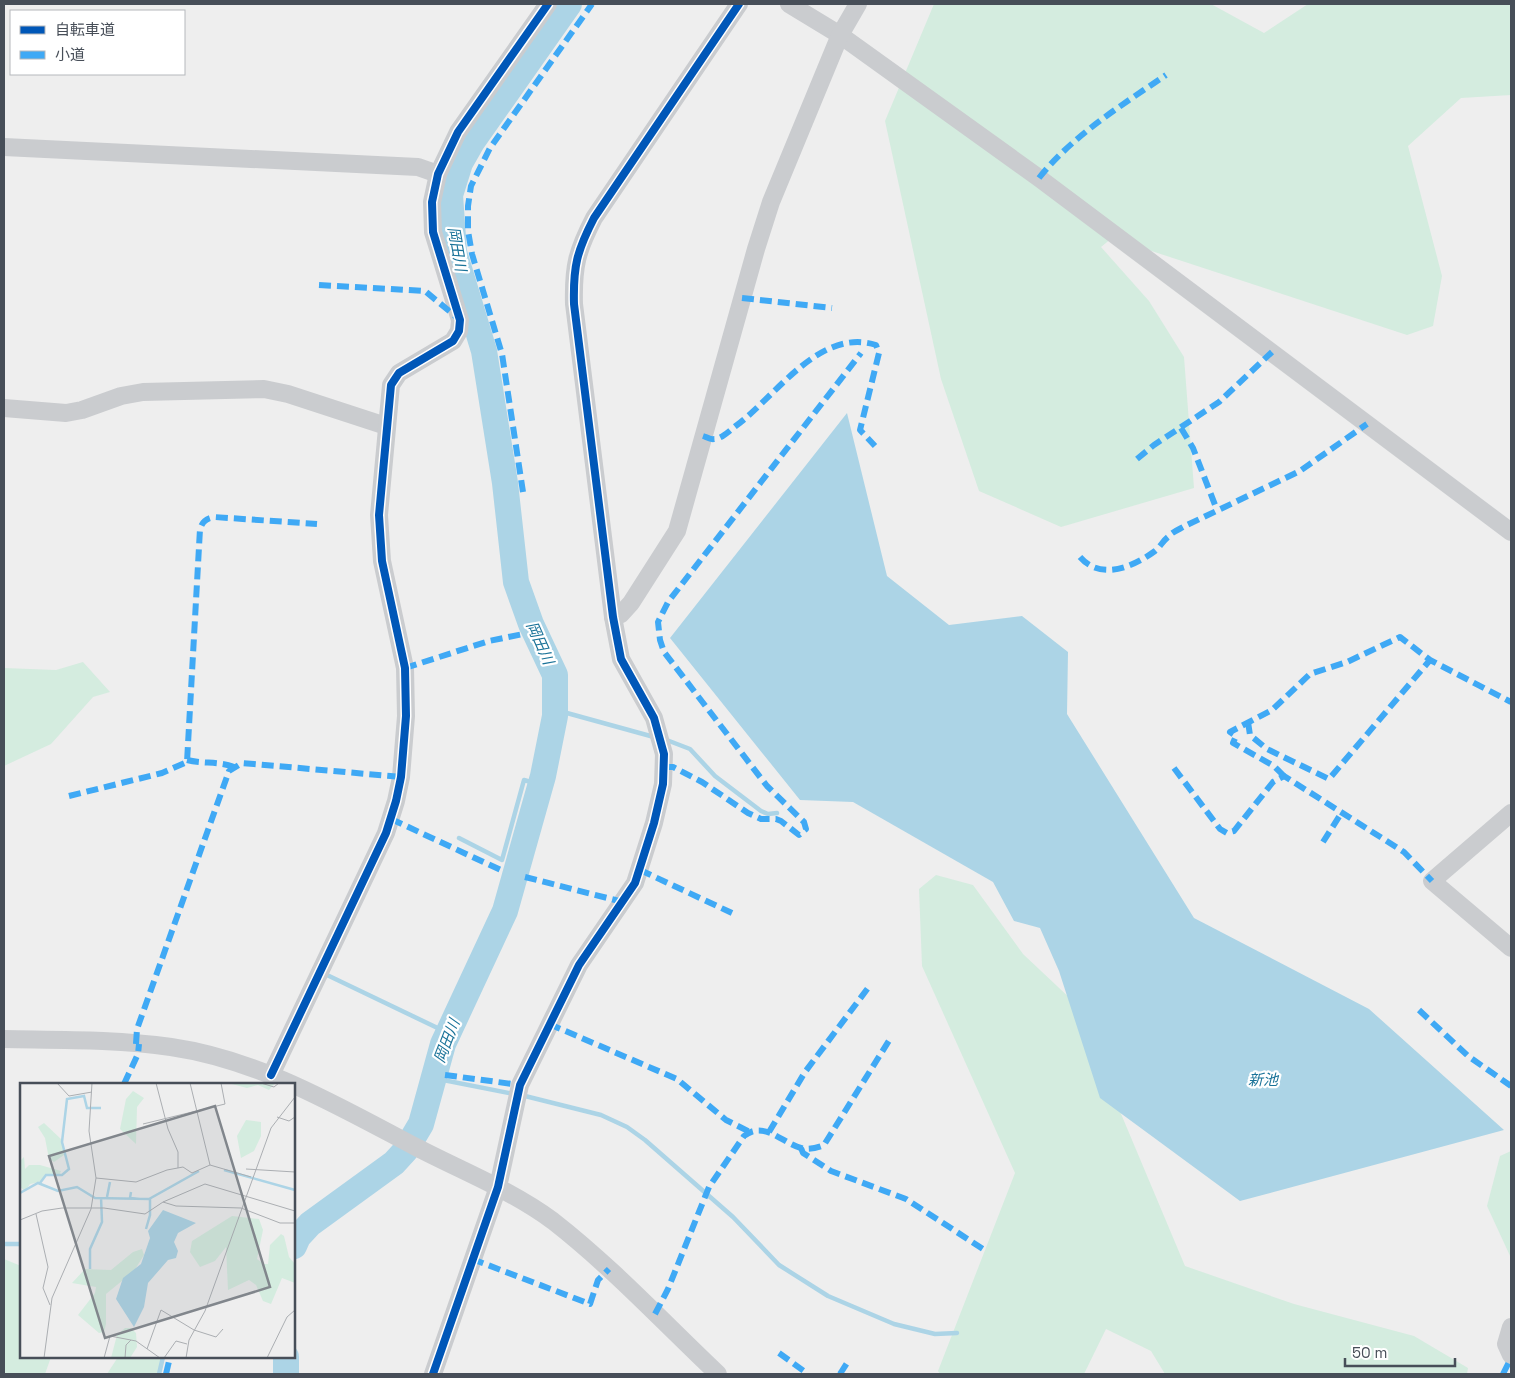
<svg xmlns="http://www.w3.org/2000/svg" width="1515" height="1378" font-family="'Space Grotesk','Noto Sans JP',sans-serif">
	<rect width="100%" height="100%" fill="#eee"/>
	<!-- green -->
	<g fill="#d4ecdf">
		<path d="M934 4H1211L1264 33 1308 4H1511V95L1461 98 1408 146 1442 276 1433 326 1407 335 1112 238 1101 247 1149 301 1184 357 1194 488 1061 527 979 491 941 379 885 121Z"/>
		<path d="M83 662 110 692 93 697 51 744 4 766V668L56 670Z"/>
		<path d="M936 875 973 885 1023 954 1074 1002 1185 1266 1294 1304 1414 1336 1468 1368 1467 1374H1165L1151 1351 1106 1329 1084 1374H940L938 1371 1015 1173 922 966 919 889Z"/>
		<path d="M1511 1151V1258L1487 1206 1500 1156Z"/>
		<path d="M4 1259 21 1266V1357H51L45 1374H4Z"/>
		<path d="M118 1357H163L159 1374H107Z"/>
	</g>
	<!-- water -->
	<path fill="#acd4e6" d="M847 413 887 576 949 625 1022 616 1068 652 1067 714 1194 918 1369 1009 1504 1130 1240 1201 1100 1098 1059 971 1040 928 1014 921 993 882 853 802 800 800 670 638Z"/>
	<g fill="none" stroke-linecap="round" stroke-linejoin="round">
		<!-- stream -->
		<g stroke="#acd4e6" stroke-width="4.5">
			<path d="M556 710 654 737"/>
			<path d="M664 739 690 749 715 776 761 811 768 814 777 813"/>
			<path d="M459 838 502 860 524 780 541 785"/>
			<path d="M327 975 448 1033"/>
			<path d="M433 1078 514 1094"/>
			<path d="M521 1095 601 1115 627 1127 645 1140 733 1217 779 1265 828 1296 894 1324 935 1334 957 1333"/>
			<path d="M4 1244H21"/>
			<path d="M159 1374 163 1357"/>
		</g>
		<!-- river -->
		<g stroke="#acd4e6" stroke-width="26">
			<path d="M294 1246 298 1237 310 1224 394 1163 405 1151 421 1124 443 1044 505 911 543 776 555 716V675L531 624 516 582 505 483 484 351 454 252 450 195 460 163 472 142 569 4"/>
			<path d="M286 1374V1357"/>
		</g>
		<!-- minor -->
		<g stroke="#cacccf" stroke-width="18">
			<path d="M789 4 840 35 1039 178 1511 532"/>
			<path d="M4 147 418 167 438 174"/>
			<path d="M4 408 66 413 82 410 121 396 143 392 264 389 288 394 386 426"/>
			<path d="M613 617 621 614 631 603 677 531 756 249 771 202 840 35 858 4"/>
			<path d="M1511 813 1432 881 1511 948"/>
			<path d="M4 1039C59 1040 116 1039 171 1047 260 1060 338 1106 416 1147 462 1171 511 1190 553 1221 612 1267 664 1323 718 1374"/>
			<path d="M271 1075 386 833 396 801 401 777 406 716 405 668 382 561 379 515 391 385 399 373 453 341 459 331 460 320 433 232 432 202 438 174 458 132 548 4"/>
			<path d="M1511 1327 1506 1344 1511 1355"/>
			<path d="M433 1374 498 1187 520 1085 579 965 635 883 654 823 663 784 664 754 654 718 621 659 613 617 574 304C573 266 577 251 594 218L739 4"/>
		</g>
		<!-- quiet -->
		<g stroke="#3fa9f5" stroke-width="6" stroke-dasharray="12 6" stroke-linecap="butt">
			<path d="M1039 178C1072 136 1122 105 1166 75"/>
			<path d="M319 285 425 291 460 320"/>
			<path d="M742 298 832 308"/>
			<path d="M1181 428 1193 448 1217 510"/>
			<path d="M703 436C706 437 711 440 714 439 722 439 730 430 737 425 776 396 820 327 876 345L879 353 860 430 875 446"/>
			<path d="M1137 459 1154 445 1219 402 1272 352"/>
			<path d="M523 492 502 354 472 254 468 231V206L471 186 490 148 592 4"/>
			<path d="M1080 557C1101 581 1133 567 1155 551 1160 547 1163 541 1168 537 1172 532 1180 529 1185 526L1300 471 1367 424"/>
			<path d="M405 668 489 641 523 634"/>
			<path d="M1248 722 1250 735 1267 749 1329 779 1430 660"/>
			<path d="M187 760C203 764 219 761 234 767"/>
			<path d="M664 767H673L702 782 748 813 761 819H776L781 821 799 835 806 829 804 822 767 786 664 652 660 640 658 622 668 602 861 353"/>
			<path d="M1174 768 1220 829 1227 833 1234 831 1273 782 1284 776 1404 852 1432 881"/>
			<path d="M1284 776 1274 766 1233 743 1236 736 1230 732 1272 710 1310 674 1347 662 1400 637 1430 660 1511 702"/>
			<path d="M69 796 162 773 187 762 200 529C203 521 205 519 214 517L317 524"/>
			<path d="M391 819 505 872"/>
			<path d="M1323 842 1342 812"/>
			<path d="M640 870 732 913"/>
			<path d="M525 877 623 902"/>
			<path d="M1419 1010 1468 1056 1511 1086"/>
			<path d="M549 1024 677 1079 726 1120 750 1132"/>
			<path d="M136 1044 137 1029 229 771 242 763 254 764 401 777"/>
			<path d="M445 1075 520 1085"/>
			<path d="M124 1084 138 1054 139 1044"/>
			<path d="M769 1132 805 1072 871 984"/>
			<path d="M801 1148 803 1153 831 1171 906 1199 983 1249"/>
			<path d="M472 1259 590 1304 598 1280 609 1269"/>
			<path d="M655 1314 668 1289 709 1187 744 1136C764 1120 782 1143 801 1148 808 1150 817 1148 824 1145L890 1039"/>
			<path d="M779 1353 808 1374"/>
			<path d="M166 1374 170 1357"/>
			<path d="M840 1374 847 1363"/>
			<path d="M1503 1374 1511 1358"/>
		</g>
		<defs>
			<g id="cycleway">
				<path d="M271 1075 386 833 396 801 401 777 406 716 405 668 382 561 379 515 391 385 399 373 453 341 459 331 460 320 433 232 432 202 438 174 458 132 548 4"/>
				<path d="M433 1374 498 1187 520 1085 579 965 635 883 654 823 663 784 664 754 654 718 621 659 613 617 574 304C573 266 577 251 594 218L739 4"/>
			</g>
		</defs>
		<!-- cycleway casing -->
		<use href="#cycleway" stroke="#fff" stroke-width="11"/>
		<!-- cycleway -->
		<use href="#cycleway" stroke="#0057b8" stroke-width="8"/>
	</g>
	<g text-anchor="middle" stroke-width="4.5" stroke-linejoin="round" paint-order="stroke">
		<!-- water labels -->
		<g font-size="15" font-style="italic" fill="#197298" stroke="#fff">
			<text transform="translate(457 249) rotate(80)" y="5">岡田川</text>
			<text transform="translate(540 643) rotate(66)" y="5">岡田川</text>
			<text transform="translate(447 1041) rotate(-69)" y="5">岡田川</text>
			<text x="1263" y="1085">新池</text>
		</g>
	</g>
	<!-- overview -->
	<g transform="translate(20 1083)">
		<rect width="275" height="275" fill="#eee"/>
		<path d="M208 0H255L249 7 238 2 227 5ZM113 8 124 15 117 24 116 61 100 46 106 16ZM226 37 241 39V53L234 68 221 75 217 53ZM24 40 42 57 44 72 34 79 29 76 25 55 18 44ZM4 74 5 86 9 82H20L41 88 39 92 26 93 19 99 10 101 5 108 0 104V78ZM212 133 239 136 243 147 237 176 244 181H248L250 162 261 151 264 153 269 174 275 181V200L262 195 251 221 243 218 236 202 229 197 208 207 206 164 195 178 180 184 170 169 172 158ZM122 166 124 172 114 188 86 211V241L84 249 79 250 58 232 75 210 76 204 52 200 65 186 91 187 113 169ZM105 245H111L116 250 117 264 110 275H91L97 252Z" fill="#d4ecdf"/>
		<path d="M143 127 176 140 158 150 154 159 158 168 156 175 148 177 128 200 124 224 114 244 96 216 103 195 121 181 130 155 128 148Z" fill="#acd4e6"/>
		<path fill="none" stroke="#acd4e6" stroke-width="2.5" d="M204 87 275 107M20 100 26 92H42L49 86 42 59 47 16 64 13 67 25H81M111 109 110 115 120 116M0 110 18 100 38 108 57 104 75 115 129 116 179 88M87 114 90 99M126 146 130 132V115M70 186V166L82 139 81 114"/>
		<path fill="none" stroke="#abaeb2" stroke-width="1" d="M37 0 49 13 72 9M136 0 148 46 158 69V85M170 0 190 82M241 0 254 4 259 0M257 34 269 38 275 34M123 41 205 21 201 0M226 86 275 89M76 95 116 99 147 87 163 84 172 90 190 82 231 94M143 119 156 123 221 125 260 140H275M16 131 28 184 23 205 30 222M0 137 22 128 42 125H84L125 131 143 119 185 101 275 128M127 266 141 227 174 247 196 254 203 246M24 275 32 215 71 126 76 95 69 48 72 0M84 275 90 253 116 258 140 275M105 275 106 262 111 257M144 275 156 258 167 261M166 275 169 257 185 228 251 45 275 14M247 275 267 234 275 227"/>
		<path fill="#81868c" fill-opacity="0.15" stroke="#81868c" stroke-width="2.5" d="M195 23 250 204 85 255 29 73Z"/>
		<rect width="275" height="275" fill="none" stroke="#474e58" stroke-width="2.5"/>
	</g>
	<!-- border -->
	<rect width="1515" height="1378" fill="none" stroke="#474e58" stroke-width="10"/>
	<!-- legend -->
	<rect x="10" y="10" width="175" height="65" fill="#ffffff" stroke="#b5b8bc"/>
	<rect x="20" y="26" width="25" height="8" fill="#0057b8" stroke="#b5b8bc"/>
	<text x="55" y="35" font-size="15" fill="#474e58">自転車道</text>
	<rect x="20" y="51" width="25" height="8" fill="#3fa9f5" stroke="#b5b8bc"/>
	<text x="55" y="60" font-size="15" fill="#474e58">小道</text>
	<!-- scale -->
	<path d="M1345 1358v8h110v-8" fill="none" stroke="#474e58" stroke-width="2.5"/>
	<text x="1352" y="1358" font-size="15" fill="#474e58" stroke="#ffffff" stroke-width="4" paint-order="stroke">50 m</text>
</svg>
